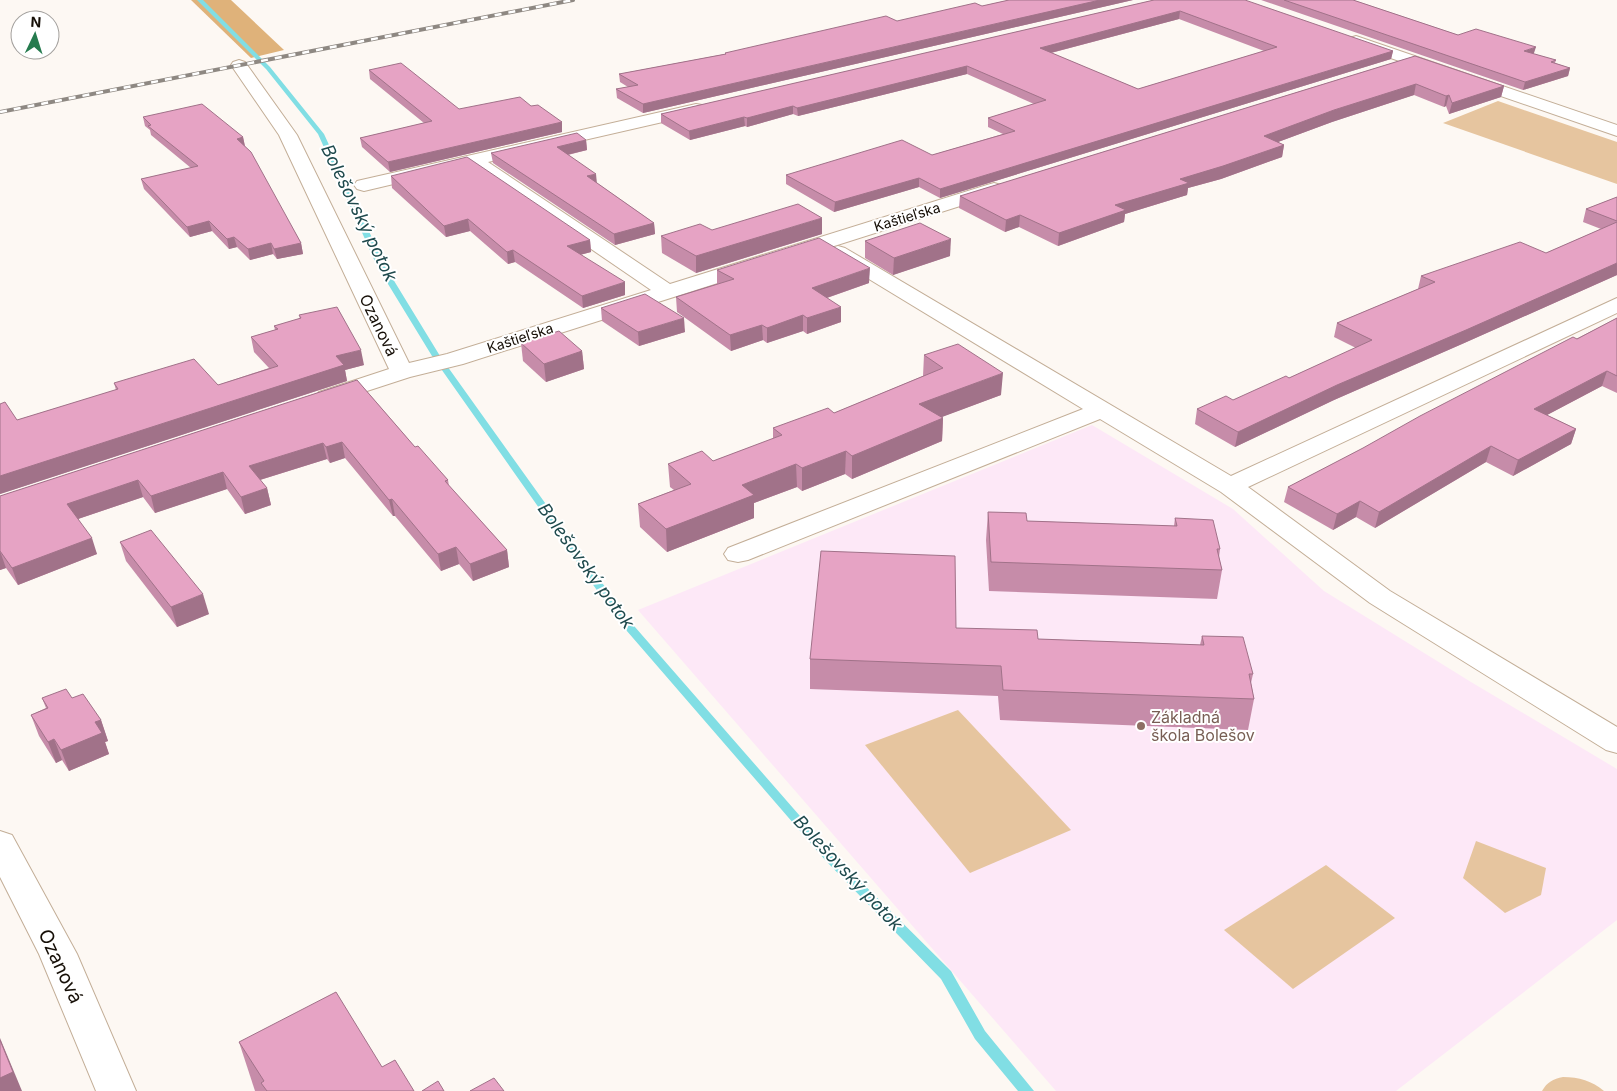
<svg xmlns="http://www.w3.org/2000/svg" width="1617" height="1091" font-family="Inter,sans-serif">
	<rect width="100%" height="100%" fill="#fdf8f3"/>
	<!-- education -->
	<path fill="#fde8f7" d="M1092 425 1233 509 1324 591 1471 682 1617 769V920L1396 1091H1056L638 610Z"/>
	<!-- green -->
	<g fill="#e6c59f">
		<path d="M1498 101 1617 142V184L1443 123Z"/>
		<path d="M958 710 1071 830 970 873 865 745Z"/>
		<path d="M1476 841 1546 868 1541 895 1505 913 1463 878Z"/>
		<path d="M1326 865 1395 918 1293 989 1224 930Z"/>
		<path d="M1563 1077C1579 1077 1592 1081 1604 1091H1542C1547 1082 1553 1079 1563 1077Z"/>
	</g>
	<!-- forest -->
	<path fill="#dfb27a" d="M191 0H231L284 50 251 58Z"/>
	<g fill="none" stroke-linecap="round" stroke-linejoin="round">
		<!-- stream -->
		<path fill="#81dee4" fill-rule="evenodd" d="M197 0H203L270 67 324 134 385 266 440 356 628 619 834 855 951 971 985 1031 1034 1091H1018L975 1039 941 979 826 861 620 623 432 356 377 266 318 134 266 69Z"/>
		<defs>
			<g id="minor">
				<path d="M239 60 245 62 297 135 409 363 447 354 651 290 470 166 364 191 357 189 354 185 357 181 696 104 702 105 705 109 702 113 488 162 670 284 987 185 994 183 1001 185 1004 189 1001 193 463 364 410 377 327 404 319 402 315 397 319 392 389 369 279 135 231 65 233 62Z"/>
				<path d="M838 246 845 248 1231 476 1617 298V313L1248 487 1390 591 1617 727V753L1606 750 1370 603 1221 492 1100 419 748 560 738 562 728 560 724 554 728 548 1083 409 831 256 828 252 831 248Z"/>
				<path d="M0 831 12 835 77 954 136 1091H96L39 954 0 877Z"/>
			</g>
			<path id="tertiary" d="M1356 36 1617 125V136L1350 44 1348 41 1350 38Z"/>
		</defs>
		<!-- minor casing -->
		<use href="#minor" stroke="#c3ae97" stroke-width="2"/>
		<!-- tertiary casing -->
		<use href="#tertiary" stroke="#c3ae97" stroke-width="2"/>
		<!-- minor -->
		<use href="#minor" fill="#fff" fill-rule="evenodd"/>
		<!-- tertiary -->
		<use href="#tertiary" fill="#fff" fill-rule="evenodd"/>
		<defs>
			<path id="rail" d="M0 112 573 0"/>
		</defs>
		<!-- rail casing -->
		<use href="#rail" stroke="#8e8882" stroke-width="4"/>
		<!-- rail -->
		<use href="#rail" stroke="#fff" stroke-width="2.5" stroke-dasharray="7" stroke-linecap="butt"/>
	</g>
	<!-- wall -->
	<g fill="#c68ca9" fill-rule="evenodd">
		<path d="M1009 0H1133L643 113 617 98 616 89 628 87 620 82 619 74 725 54V53L982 6Z"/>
		<path d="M1154 0 1393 51 1391 59 940 198 919 187 834 212 786 184V175L932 155 1003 134 988 127V118L1034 104 967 74 798 116 793 114 747 127 745 126 690 140 661 123V114ZM1179 19 1264 51 1138 89 1051 53Z"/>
		<path d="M1261 0H1353L1458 35 1534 54 1556 60 1555 63 1570 68 1568 76 1523 90Z"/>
		<path d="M1415 56 1504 86 1501 97 1449 114 1446 106 1444 107 1414 95 1332 122 1278 142 1284 145 1282 157 1221 179 1188 188 1187 195 1125 214 1124 222 1058 246 1019 227 1005 232 959 208 960 196Z"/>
		<path d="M369 70 459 109 531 106 562 122V132L390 172 362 147 360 138 424 123 370 79Z"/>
		<path d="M143 117 243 137 245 146 301 243 303 254 277 259 273 254 250 260 237 247 229 249 212 231 190 237 144 189 141 179 191 168 151 135 150 130 145 126Z"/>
		<path d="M586 140 587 150 568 155 597 183 654 223 655 234 615 245 493 163 491 153Z"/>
		<path d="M391 176 590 240 591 252 580 255 625 295 583 308 515 262 508 264 470 231 446 237 392 188Z"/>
		<path d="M1617 197V275L1462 344 1334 400 1235 447 1195 424 1197 409 1233 400 1289 378 1356 348 1334 337 1337 323 1418 289 1421 276 1546 253 1601 229 1583 222 1586 209Z"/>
		<path d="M712 230 822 234 696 273 662 253 661 236Z"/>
		<path d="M865 241 950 256 893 275 865 258Z"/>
		<path d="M717 270 869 283 827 298 841 322 807 334 803 331 767 343 763 340 731 351 677 312 676 297 717 284Z"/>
		<path d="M601 308 685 332 639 346 602 321Z"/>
		<path d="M299 315 364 365 345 370 347 381 0 494V404L17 420 116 390 114 383 218 385 269 368 254 352 251 337 275 330 274 326 300 319Z"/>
		<path d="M1617 318V393L1602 386 1547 415 1576 429 1571 444 1513 476 1486 462 1375 528 1356 517 1333 530 1284 502 1288 487Z"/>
		<path d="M521 343 582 351 584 369 546 382 523 361Z"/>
		<path d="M924 355 1001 395 941 417 943 418 942 441 852 479 845 474 802 491 797 487 754 503V518L667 552 640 527 638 504 674 490 670 487 668 464 713 461 773 439V428L834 413 923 376Z"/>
		<path d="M357 380 415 447 448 480 449 486 507 550 509 567 473 581 459 564 441 571 395 516H393L345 458 330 463 327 459 260 480 267 488 271 505 245 514 227 489 155 513 143 497 78 519 97 554 18 585 6 568 0 570V496Z"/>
		<path d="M988 512 1027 521 1174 526 1175 518 1220 549 1219 557 1222 570 1217 599 989 591 986 540Z"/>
		<path d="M120 542 209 614 177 627 126 561Z"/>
		<path d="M956 628 1038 639 1200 645 1202 636 1253 674 1251 683 1254 699 1248 730 1000 720 998 696 810 689V659Z"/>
		<path d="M42 698H72L101 720 108 741 105 742 109 754 69 771 62 760 56 763 39 736 31 715 46 708Z"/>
		<path d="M239 1042 382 1067 414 1091H255Z"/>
	</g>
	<!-- shaded-wall -->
	<g fill="#a17289">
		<path d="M1100 0H1133L643 113V104Z"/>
		<path d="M1180 11 1179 19 1039 56 1040 48Z"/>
		<path d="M1536 47 1533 56 1524 51Z"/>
		<path d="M1393 51 1391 59 940 198V189Z"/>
		<path d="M967 66V74L798 116 797 108Z"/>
		<path d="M1570 68 1568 76 1523 90 1525 82Z"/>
		<path d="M1416 84 1414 95 1332 122 1262 148 1264 136 1334 110Z"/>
		<path d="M1504 86 1501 97 1449 114 1452 103Z"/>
		<path d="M1449 95 1446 106 1444 107 1446 96Z"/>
		<path d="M793 106V114L747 127V118Z"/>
		<path d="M744 117 745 126 690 140 689 131Z"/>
		<path d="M562 122V132L390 172 388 162Z"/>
		<path d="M243 137 245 147 237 139Z"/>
		<path d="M586 140 587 150 558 157 557 147Z"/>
		<path d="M1284 145 1282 157 1221 179 1188 188 1187 195 1125 214 1124 222 1058 246 1059 233 1115 205 1180 179Z"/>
		<path d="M596 174 597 184 587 176Z"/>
		<path d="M919 178V187L834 212 835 202Z"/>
		<path d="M1020 215 1019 227 1005 232 1006 220Z"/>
		<path d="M822 218V234L696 273V256Z"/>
		<path d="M468 219 470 231 446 237 444 226Z"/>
		<path d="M209 221 212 231 190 237 187 227Z"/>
		<path d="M654 223 655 234 615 245 614 234Z"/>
		<path d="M234 237 237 247 229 249 227 239Z"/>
		<path d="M951 239 950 256 893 275 894 258Z"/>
		<path d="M590 240 591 252 568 258 567 246Z"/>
		<path d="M271 243 273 254 250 260 248 249Z"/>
		<path d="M301 243 303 254 277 259 274 249Z"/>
		<path d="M513 250 515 262 508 264 507 252Z"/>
		<path d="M1617 263V275L1462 344 1334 400 1235 447 1238 432 1337 385Z"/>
		<path d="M870 268 869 283 812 303V288Z"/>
		<path d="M625 282V295L583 308 582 296Z"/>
		<path d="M841 307V322L807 334V318Z"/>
		<path d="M803 315V331L767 343V328Z"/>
		<path d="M684 318 685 332 639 346 638 332Z"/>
		<path d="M762 325 763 340 731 351 730 335Z"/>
		<path d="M361 350 364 365 345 370 347 381 0 494V476L336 356Z"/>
		<path d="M582 351 584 369 546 382 544 364Z"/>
		<path d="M1607 371 1602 386 1530 424 1534 409Z"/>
		<path d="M1003 373 1001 395 918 426 919 404Z"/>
		<path d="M943 418 942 441 852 479V456Z"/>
		<path d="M1576 429 1571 444 1513 476 1518 460Z"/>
		<path d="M342 442 345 458 330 463 326 447Z"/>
		<path d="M323 443 327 459 253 482 249 466Z"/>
		<path d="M1491 446 1486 462 1375 528 1379 512Z"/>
		<path d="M846 451 845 474 802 491V468Z"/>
		<path d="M796 464 797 487 754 503V518L667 552 666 529 742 485Z"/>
		<path d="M223 472 227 489 155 513 151 496Z"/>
		<path d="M138 480 143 497 72 521 67 504Z"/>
		<path d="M267 488 271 505 245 514 241 497Z"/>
		<path d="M392 499 395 516H393L389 500Z"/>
		<path d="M1360 501 1356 517 1333 530 1337 514Z"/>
		<path d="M92 538 97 554 18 585 12 568Z"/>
		<path d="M456 547 459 564 441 571 438 554Z"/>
		<path d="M507 550 509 567 473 581 470 564Z"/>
		<path d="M0 551 6 568 0 570Z"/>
		<path d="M203 594 209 614 177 627 171 607Z"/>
		<path d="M101 720 108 741 105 742 109 754 69 771 61 750 95 722Z"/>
		<path d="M54 739 62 760 56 763 48 742Z"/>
		<path d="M0 1038 22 1091H0Z"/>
	</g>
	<!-- building -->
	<g fill="#e6a3c4" stroke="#a17289" fill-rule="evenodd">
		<path d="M1009 0H1100L643 104 616 89 638 85 619 74 726 54 725 53 886 16 897 21 975 3 982 6Z"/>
		<path d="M1154 0H1245L1393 51 940 189 919 178 835 202 786 175 902 140 932 155 1015 131 988 118 1046 100 967 66 797 108 793 106 747 118 744 117 689 131 661 114ZM1180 11 1277 47 1138 89 1040 48Z"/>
		<path d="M1284 0H1353L1458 35 1476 29 1536 47 1524 51 1556 60 1551 62 1570 68 1525 82Z"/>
		<path d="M1415 56 1504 86 1452 103 1449 95 1446 96 1416 84 1334 110 1264 136 1284 145 1223 166 1180 179 1189 183 1115 205 1126 210 1059 233 1020 215 1006 220 960 196Z"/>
		<path d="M401 63 459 109 520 97 531 106 538 105 562 122 388 162 360 138 432 121 369 70Z"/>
		<path d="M202 104 243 137 237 139 251 152 301 243 274 249 271 243 248 249 234 237 227 239 209 221 187 227 141 179 198 166 148 126 151 125 143 117Z"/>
		<path d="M577 133 586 140 557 147 596 174 587 176 654 223 614 234 491 153Z"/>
		<path d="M467 157 590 240 567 246 625 282 582 296 513 250 507 252 468 219 444 226 391 176Z"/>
		<path d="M1617 197V221L1586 209Z"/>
		<path d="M798 204 822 218 696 256 661 236 700 224 712 230Z"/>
		<path d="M1617 222V263L1466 330 1337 385 1238 432 1197 409 1226 396 1233 400 1286 376 1289 378 1372 340 1337 323 1435 282 1421 276 1520 242 1546 253Z"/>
		<path d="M920 223 951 239 894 258 865 241Z"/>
		<path d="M819 238 870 268 812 288 841 307 807 318 803 315 767 328 762 325 730 335 676 297 734 279 717 270Z"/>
		<path d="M645 294 684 318 638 332 601 308Z"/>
		<path d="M337 307 361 350 336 356 344 365 0 476V404L5 402 17 420 118 389 114 383 194 359 218 385 278 366 251 337 278 329 274 326 301 318 299 315Z"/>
		<path d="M1617 318V376L1607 371 1534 409 1576 429 1518 460 1491 446 1379 512 1360 501 1337 514 1288 487 1363 448 1420 416 1573 337 1577 339Z"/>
		<path d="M559 331 582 351 544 364 521 343Z"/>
		<path d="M958 344 1003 373 919 404 943 418 852 456 846 451 802 468 796 464 742 485 754 495 666 529 638 504 691 484 668 464 702 451 713 461 782 435 773 428 828 408 834 413 943 368 924 355Z"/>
		<path d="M357 380 415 447 418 446 448 480 445 481 507 550 470 564 456 547 438 554 392 499 389 500 342 442 326 447 323 443 249 466 267 488 241 497 223 472 151 496 138 480 67 504 92 538 12 568 0 551V496Z"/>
		<path d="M988 512 1026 513 1027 521 1177 526 1175 518 1213 520 1220 549H1217L1222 570 991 562Z"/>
		<path d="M151 530 203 594 171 607 120 542Z"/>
		<path d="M821 551 955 556 956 628 1037 630 1038 639 1204 645 1202 636 1243 637 1253 674H1249L1254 699 1003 690 1001 666 810 659Z"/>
		<path d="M66 689 72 698 83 694 101 720 95 722 102 733 61 750 54 739 48 742 31 715 48 708 42 698Z"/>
		<path d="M336 992 382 1067 395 1060 414 1091H267L261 1083 264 1081 239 1042Z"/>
		<path d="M0 1040 13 1072 0 1078Z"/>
		<path d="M494 1078 504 1091H470Z"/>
		<path d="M438 1081 444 1091H422Z"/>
	</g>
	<!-- markers -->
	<circle fill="#8d6e63" stroke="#fff" stroke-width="2" cx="1141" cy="726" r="5"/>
	<g text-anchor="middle" stroke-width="4" stroke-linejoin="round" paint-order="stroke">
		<!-- far-street labels -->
		<g font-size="14" fill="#160f07" stroke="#fff">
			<text transform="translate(907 217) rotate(-17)" y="5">Kaštieľska</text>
			<text transform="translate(520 338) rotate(-18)" y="5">Kaštieľska</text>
		</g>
		<!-- street labels -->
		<g font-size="16" fill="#160f07" stroke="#fff">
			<text transform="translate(379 325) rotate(64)" y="6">Ozanová</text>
		</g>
		<!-- education labels -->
		<g font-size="16" fill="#785e54" stroke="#fff" text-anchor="start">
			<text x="1151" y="723">Základná<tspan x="1151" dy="18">škola Bolešov</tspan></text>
		</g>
		<!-- water labels -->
		<g font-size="18" font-style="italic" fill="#1f4a4d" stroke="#fff">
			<text transform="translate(359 213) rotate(64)" y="6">Bolešovský potok</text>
			<text transform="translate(586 566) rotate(54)" y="6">Bolešovský potok</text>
			<text transform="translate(848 873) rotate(47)" y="6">Bolešovský potok</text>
		</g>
		<!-- near-street labels -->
		<g font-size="19" fill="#160f07" stroke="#fff">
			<text transform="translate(61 966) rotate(65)" y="7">Ozanová</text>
		</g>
	</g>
	<!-- north arrow -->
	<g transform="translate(35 35) rotate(4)"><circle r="24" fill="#ffffff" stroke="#a29f9c"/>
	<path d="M0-4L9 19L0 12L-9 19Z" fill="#257b4e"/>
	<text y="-8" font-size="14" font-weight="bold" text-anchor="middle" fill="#160f07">N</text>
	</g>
</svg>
